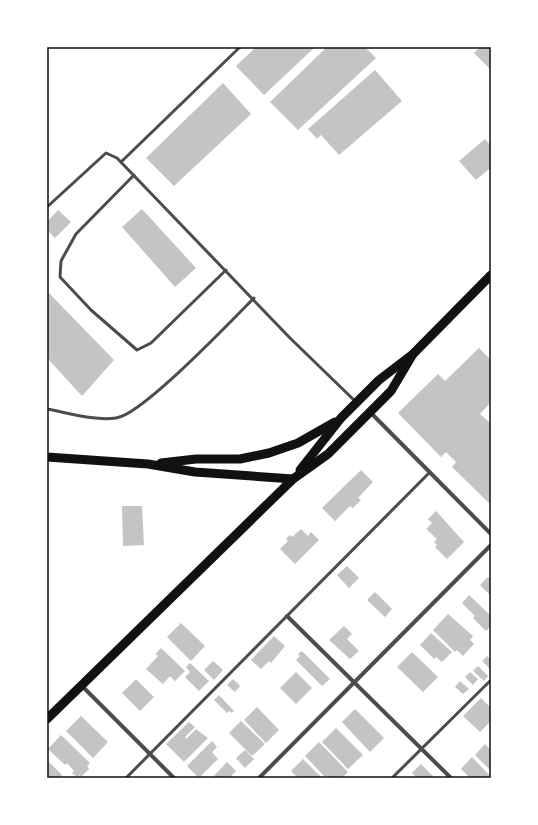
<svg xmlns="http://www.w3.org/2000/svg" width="538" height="825" font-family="'Archivo Narrow',sans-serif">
	<rect width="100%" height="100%" fill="#fff"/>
	<!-- building -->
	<g fill="#c4c4c4">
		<path d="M256 47H315L264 95 236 66Z"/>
		<path d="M327 47H365L376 58 298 130 270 102Z"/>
		<path d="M480 47H491V70L474 53Z"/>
		<path d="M375 70 402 101 339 155 321 135 317 139 308 129Z"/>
		<path d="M223 83 251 114 174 186 146 158Z"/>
		<path d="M485 139 491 146V171L489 169 476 180 459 161Z"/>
		<path d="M142 209 196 268 175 287 122 227Z"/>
		<path d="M58 210 71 222 55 238 47 230V222Z"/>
		<path d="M47 291 114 360 82 396 47 358Z"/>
		<path d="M479 348 491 360V402L480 414 491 424V505L452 467 456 462 446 452 441 457 398 413 438 374 445 381Z"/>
		<path d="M361 470 373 482 358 498 361 500 353 508 350 506 335 521 322 508Z"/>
		<path d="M122 506H142L144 545 123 546Z"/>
		<path d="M436 511 464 542 447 559 435 547 437 545 434 542 437 539 426 529 432 523 428 519Z"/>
		<path d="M301 529 308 536 311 532 319 540 295 564 280 549 288 541 286 539 290 535 292 537Z"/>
		<path d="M347 566 359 578 349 588 337 575Z"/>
		<path d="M488 577 491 579V596L480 585Z"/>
		<path d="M375 592 392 609 385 617 367 600Z"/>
		<path d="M469 595 491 616V626L486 631 473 618 475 616 462 603Z"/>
		<path d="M448 614 473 636 470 640 474 644 463 656 457 650 455 652 433 630Z"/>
		<path d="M181 623 205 646 191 661 167 637Z"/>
		<path d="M344 626 352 634 347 639 359 651 350 659 329 640Z"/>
		<path d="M431 633 452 652 442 662 436 657 434 659 420 645Z"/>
		<path d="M274 636 285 646 271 663 269 661 261 669 251 660Z"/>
		<path d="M161 648 185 671 175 681 170 676 163 684 146 669 158 656 155 654Z"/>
		<path d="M302 651 330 679 322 686 296 660 300 656 298 654Z"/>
		<path d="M412 652 438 677 423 692 397 667Z"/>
		<path d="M487 656 491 660V670L482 661Z"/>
		<path d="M213 661 223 670 214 680 204 670Z"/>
		<path d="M190 663 209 681 199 691 185 677 190 672 186 667Z"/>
		<path d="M478 666 488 676 484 681 473 671Z"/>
		<path d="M296 672 312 688 296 704 280 688Z"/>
		<path d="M470 672 478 679 473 685 465 677Z"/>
		<path d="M136 679 154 697 140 711 122 693Z"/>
		<path d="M233 679 240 686 235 692 227 685Z"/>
		<path d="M460 681 469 689 463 694 455 687Z"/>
		<path d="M219 695 234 711 232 713 229 711 227 713 214 700Z"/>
		<path d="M481 698 491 708V721L480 732 463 716Z"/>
		<path d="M257 707 279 730 266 743 244 720Z"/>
		<path d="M355 709 384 738 370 752 342 722Z"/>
		<path d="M81 716 108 742 93 758 66 731Z"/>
		<path d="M241 721 265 744 252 756 229 733Z"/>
		<path d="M189 722 195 727 185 737 186 739 196 729 208 738 184 762 166 744Z"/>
		<path d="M336 728 363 755 348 769 322 742Z"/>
		<path d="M61 735 90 763 87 766 89 769 81 777 79 775 77 777 72 773 74 771 67 763 65 765 48 749Z"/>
		<path d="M212 741 217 747 212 752 218 759 199 778 187 766Z"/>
		<path d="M319 742 348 772 342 778H326L305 756Z"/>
		<path d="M485 744 491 750V771L475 755Z"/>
		<path d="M245 750 254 759 245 768 236 758Z"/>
		<path d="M472 757 491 777V778H470L461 769Z"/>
		<path d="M303 759 322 778H298L291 771Z"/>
		<path d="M47 760 62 775 59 778H47Z"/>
		<path d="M227 762 236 771 229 778H212Z"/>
		<path d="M421 764 435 778H417L412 773Z"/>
	</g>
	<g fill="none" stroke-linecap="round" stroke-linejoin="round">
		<!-- service -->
		<g stroke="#4c4c4c" stroke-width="3">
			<path d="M121 162 240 47"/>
			<path d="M134 175 76 234 61 261 60 277 91 310 137 350 151 343 226 270"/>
			<path d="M47 207 106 153 117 158 290 338 356 402"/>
			<path d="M47 409C69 413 94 421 116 418 142 415 231 321 254 298"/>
			<path d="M126 778 430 472"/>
			<path d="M392 778 491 680"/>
		</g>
		<!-- minor -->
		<g stroke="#4c4c4c" stroke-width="4">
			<path d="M370 412 491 534"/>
			<path d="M287 616 451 778"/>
			<path d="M81 685 174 778"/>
			<path d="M259 778 491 545"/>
		</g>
		<!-- primary -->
		<g stroke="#111" stroke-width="9">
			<path d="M47 457 148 464 195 472 293 479"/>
			<path d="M161 463 196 459H240L269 453 298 443 335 422"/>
			<path d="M300 470 341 418 379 380 413 354 491 275"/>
			<path d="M47 719 293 479 328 454 391 391 413 354"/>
		</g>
	</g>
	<!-- border -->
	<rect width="538" height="825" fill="none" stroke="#ffffff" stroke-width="96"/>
	<rect x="48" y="48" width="442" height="729" fill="none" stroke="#111" stroke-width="1.5"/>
</svg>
